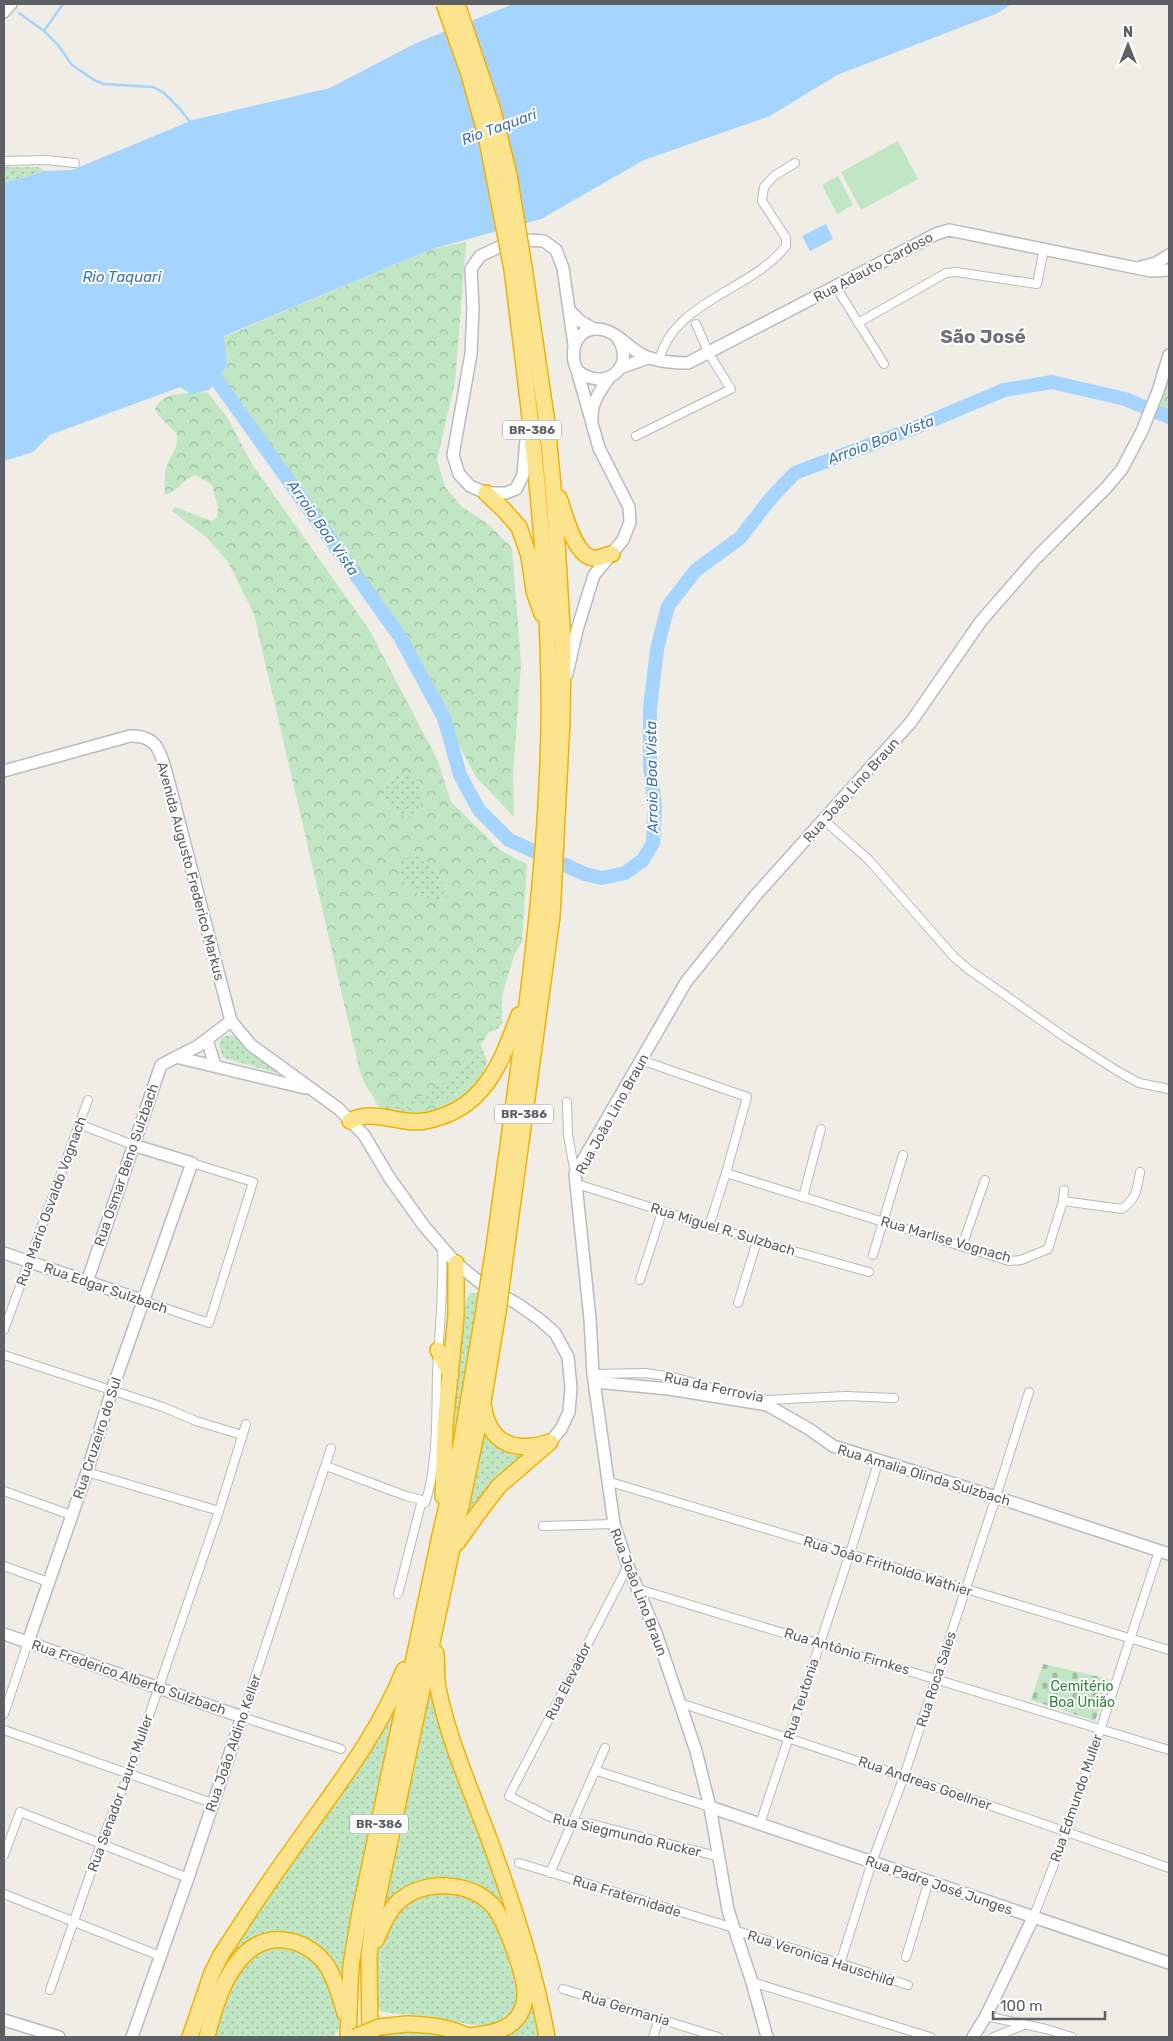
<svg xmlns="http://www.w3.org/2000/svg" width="1173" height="2041" font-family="Rubik,sans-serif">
	<defs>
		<pattern id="green-dots" width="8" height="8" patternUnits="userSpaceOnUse" patternTransform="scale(1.25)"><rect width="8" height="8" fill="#c1e6c3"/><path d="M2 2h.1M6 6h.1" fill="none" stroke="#a0bea2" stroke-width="1.8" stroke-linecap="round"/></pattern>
		<pattern id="forest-crowns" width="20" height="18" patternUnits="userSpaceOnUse" patternTransform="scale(1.25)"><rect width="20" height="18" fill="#c1e6c3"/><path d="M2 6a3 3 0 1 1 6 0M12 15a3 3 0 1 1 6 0" fill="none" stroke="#a0bea2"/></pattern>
		<pattern id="cemetery-stones" width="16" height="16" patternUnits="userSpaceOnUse" patternTransform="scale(1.25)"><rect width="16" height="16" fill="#c1e6c3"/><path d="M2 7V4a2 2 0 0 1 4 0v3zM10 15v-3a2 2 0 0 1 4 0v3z" fill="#a0bea2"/></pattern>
	</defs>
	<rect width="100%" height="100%" fill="#efede5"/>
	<!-- green -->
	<g fill="url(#green-dots)">
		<path d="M4 167H38L45 171 4 183Z"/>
		<path d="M402 773C426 773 430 807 409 817 395 814 387 805 380 794L391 779Z"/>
		<path d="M413 855C417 856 421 856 425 859 430 862 447 889 449 895L445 900C435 903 429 899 420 894 405 886 394 880 401 861Z"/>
		<path d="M502 994V1024L496 1030 489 1032 493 1026Z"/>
		<path d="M228 1035 241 1038 278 1071 277 1073 224 1058C219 1048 215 1040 228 1035Z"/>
		<path d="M481 1044 484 1055C478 1067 473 1079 463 1088 444 1106 406 1107 382 1112L373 1097 381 1104 468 1064Z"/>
		<path d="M470 1293H477L481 1296 450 1466 453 1406 465 1303Z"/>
		<path d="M483 1419C496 1438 500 1451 524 1455L459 1530Z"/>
		<path d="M430 1672 507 1898 542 2037H488L525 2009 498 1902 449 1879 433 1878 417 1882 401 1892 377 1924Z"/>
		<path d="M398 1695 346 1994 340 1975 332 1961 315 1946H249L203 2037H194L221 1970 234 1946Z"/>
		<path d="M445 1890 481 1902 499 1920 523 1995 509 2021C473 2032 459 2019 426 2016 410 2014 394 2015 380 2011 363 1981 384 1908 418 1895 426 1892 437 1892 445 1890Z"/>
		<path d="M291 1946 323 1967 339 2016V2029L334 2036 212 2037C216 2013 240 1957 264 1949 272 1946 283 1947 291 1946Z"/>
		<path d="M420 2029 459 2037H376L380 2032Z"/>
	</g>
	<!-- forest -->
	<g fill="url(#forest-crowns)" fill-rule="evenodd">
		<path d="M466 242 455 382 437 460 445 487 461 506 489 525 512 548 521 664 513 774 514 817 476 777 386 608 217 379 227 366 224 337 432 249Z"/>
		<path d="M1169 360V418L1157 412Z"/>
		<path d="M207 392 227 417 252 464 370 631 437 759 451 802 501 851 527 864 522 941 514 956 493 1026 468 1064 457 1075 410 1102 381 1104C370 1095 365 1085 360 1072L254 614 227 560 206 537 172 511 175 507 212 521 217 518 218 508 212 485 196 475C183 478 179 492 165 494 165 486 164 476 166 469 169 456 179 449 177 434L158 415 155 409C162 390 190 394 207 392ZM402 773C426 773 430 807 409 817 395 814 387 805 380 794L391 779ZM413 855C418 856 422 857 425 859 430 863 447 889 449 895L445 900C435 903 429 899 420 894 405 886 394 880 401 861Z"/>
		<path d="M484 1055 487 1060 484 1072 473 1093 464 1104 424 1117 382 1112C406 1107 444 1106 463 1088 473 1079 478 1067 484 1055Z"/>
	</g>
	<!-- cemetery -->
	<path fill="url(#cemetery-stones)" d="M1043 1664 1109 1679 1095 1721 1031 1700Z"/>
	<!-- pitch -->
	<g fill="#c1e6c3">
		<path d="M898 141 918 179 861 210 841 172Z"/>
		<path d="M838 176 853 205 837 214 822 185Z"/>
	</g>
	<!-- water -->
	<g fill="#a5d4ff">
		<path d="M513 4H1011L998 13 837 75 770 116 644 160 541 219 432 249 224 336 227 366 209 390 191 394 180 387 50 435 33 452 4 461V183L45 171 72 170 193 120 330 88 416 43Z"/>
		<path d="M826 224 833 239 810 251 802 236Z"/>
	</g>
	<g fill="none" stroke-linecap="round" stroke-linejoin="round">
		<!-- stream -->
		<g stroke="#a5d4ff" stroke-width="2.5">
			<path d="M19 13 44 31 58 45 72 65 94 80 104 84 153 87 163 92 180 109 190 122"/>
			<path d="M44 31 63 4"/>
		</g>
		<!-- river -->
		<path stroke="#a5d4ff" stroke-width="14" d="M206 365 400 637 444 718 460 775 479 810 509 840 585 874 602 878 625 873 643 860 653 843 655 806 650 767V708L657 649 668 606 696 570 740 538 771 498 795 473 914 428 1004 390 1052 382 1125 399 1169 417"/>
		<defs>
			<g id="street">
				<path d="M4 161 46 160 75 163"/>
				<path d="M836 287 884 364"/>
				<path d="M858 323 946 273 956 272 1037 284 1044 249"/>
				<path d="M659 360C675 300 751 291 786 246V238L762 201 764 187 774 176 795 163"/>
				<path d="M636 436 731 389 709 354 696 324"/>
				<path d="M825 821 868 859 954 957 968 969 1066 1038 1119 1072 1139 1083 1169 1089"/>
				<path d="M641 1060 747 1097 726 1173 709 1226"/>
				<path d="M567 1102 568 1135 575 1174"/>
				<path d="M79 1124 133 1145"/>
				<path d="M726 1173 1009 1261 1021 1260 1048 1249 1063 1201 1122 1209C1137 1198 1137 1189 1140 1172"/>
				<path d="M577 1184 757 1241 869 1272"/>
				<path d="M803 1197 821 1129"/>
				<path d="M1063 1201 1064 1190"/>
				<path d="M962 1246 985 1180"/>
				<path d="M873 1255 903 1155"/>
				<path d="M640 1280 662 1212"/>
				<path d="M144 1301 209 1323 253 1182 192 1163"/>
				<path d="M738 1303 757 1241"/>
				<path d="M4 1330 88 1100"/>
				<path d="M4 1355 163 1407 196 1421 242 1435"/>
				<path d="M593 1374 645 1373 673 1377 719 1390 767 1400 846 1396 894 1398"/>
				<path d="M331 1448 242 1717 341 1749"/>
				<path d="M326 1466 406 1496 422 1500 425 1503C438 1466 436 1413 437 1374 439 1332 444 1291 442 1249"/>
				<path d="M87 1472 219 1511"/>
				<path d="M607 1481 1169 1650"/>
				<path d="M4 1491 71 1515"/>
				<path d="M543 1526 614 1524"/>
				<path d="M4 1566 48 1582"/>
				<path d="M628 1566 509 1796 558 1821 592 1824 720 1857"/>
				<path d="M638 1589 1169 1750"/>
				<path d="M398 1594 422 1500"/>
				<path d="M680 1703C844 1756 1007 1810 1169 1868"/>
				<path d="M4 1714 28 1642"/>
				<path d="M4 1730 212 1803"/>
				<path d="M597 1771 710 1807"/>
				<path d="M760 1824 850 1553 879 1460"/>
				<path d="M4 1855 20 1812 188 1878"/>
				<path d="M519 1863 734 1928"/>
				<path d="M550 1873 605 1748"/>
				<path d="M4 1894 160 1956"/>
				<path d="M1033 1918 1067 1831 1159 1551"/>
				<path d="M734 1930 908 1985"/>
				<path d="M906 1957 929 1880"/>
				<path d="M840 1964 872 1862 904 1776 996 1497 1029 1392"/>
				<path d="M752 1982 930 2037"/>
				<path d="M563 1989 718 2037"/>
				<path d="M50 1990 101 1843 128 1775 159 1687 219 1511 246 1424"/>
				<path d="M986 2016 1046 2029 1072 2037"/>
				<path d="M653 2037 659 2019"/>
				<path d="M994 2037 1024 2025"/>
			</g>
			<g id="secondary">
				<path d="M4 12 11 4"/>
				<path d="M1141 267 1156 263 1169 255"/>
				<path d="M570 311 580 321 594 329"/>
				<path d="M620 368 648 358"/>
				<path d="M577 370C603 393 637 368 618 339"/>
				<path d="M592 419C591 403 600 391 609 378"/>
				<path d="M527 427 523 475 516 489 506 493H486L470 486 459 474 453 455 471 354 473 308 471 269 480 256 499 247 527 240 544 241 556 250 563 268 574 345"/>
				<path d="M567 674 577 630 594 575 623 540 630 522 629 507 599 448 577 370C567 350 578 324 604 330 621 334 633 354 650 358 662 362 676 363 688 363L936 234 949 230 1151 271 1169 270"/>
				<path d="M4 771 130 736C160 735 161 756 168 779L231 1021 251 1045 339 1109 364 1135 389 1177 424 1226 456 1263 483 1285 516 1303 539 1319 555 1333 568 1357 571 1388 569 1412 561 1429 550 1442"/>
				<path d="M207 1040 215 1065"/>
				<path d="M176 1057 305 1088"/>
				<path d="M4 1253 144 1301"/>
				<path d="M87 1282 161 1065 198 1046 231 1021"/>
				<path d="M595 1382 669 1389 767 1405 809 1429 833 1446 996 1497 1169 1554"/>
				<path d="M4 1634 242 1717 188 1878 132 2037"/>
				<path d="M28 1642 87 1472 112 1390 192 1163 133 1145"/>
				<path d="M710 1807 1169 1963"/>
				<path d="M4 2020 59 2037"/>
				<path d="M767 2037 752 1982 728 1910 710 1807 696 1751 656 1633 628 1566 614 1524 593 1374 590 1319 575 1174 686 982 755 896 911 722 981 621 1036 558 1106 488 1122 469 1142 431 1158 391 1169 355"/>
				<path d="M973 2037 986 2016 1033 1918"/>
			</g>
			<g id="highway">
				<path d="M486 493 504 510 519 527 529 556 534 591 542 614"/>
				<path d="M559 498C565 514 574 555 593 558 598 559 606 555 612 554"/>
				<path d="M350 1121C369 1111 387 1119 406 1121 419 1123 428 1121 440 1117 488 1102 503 1057 519 1015"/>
				<path d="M494 1248C517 1075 546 902 549 727 551 573 531 421 512 269"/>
				<path d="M506 1251 552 916 562 720 563 644 555 508 547 423 524 267"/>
				<path d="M438 1350 451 1375"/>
				<path d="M484 1408C489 1442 514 1453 546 1443"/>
				<path d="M443 1496 445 1425 456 1316V1263"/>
				<path d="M457 1543 479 1512 499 1486 550 1442"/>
				<path d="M436 1653C437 1665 436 1677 438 1688 448 1738 470 1788 488 1836 512 1901 535 1969 547 2037"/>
				<path d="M376 1940C382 1927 388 1911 399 1901 425 1879 470 1881 493 1906 505 1919 526 1977 525 1995 525 2003 522 2011 518 2017 506 2033 485 2034 466 2036"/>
				<path d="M407 2024C428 2025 450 2026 469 2037"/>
				<path d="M190 2037 212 1973 221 1955C243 1921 265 1887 289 1854 330 1795 377 1738 404 1670"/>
				<path d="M207 2037C216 1998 237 1930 290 1941 305 1944 319 1954 327 1966 336 1980 340 1997 345 2013"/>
				<path d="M348 2037 351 1965 360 1912 441 1531 461 1445 484 1310"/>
				<path d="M370 2037 369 1956 374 1916 483 1402 498 1312"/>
			</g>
		</defs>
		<!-- street casing -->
		<use href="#street" stroke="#b7babe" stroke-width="10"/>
		<!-- secondary casing -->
		<use href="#secondary" stroke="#b8bbc0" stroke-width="14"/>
		<!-- highway casing -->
		<use href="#highway" stroke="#f2b001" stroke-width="18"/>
		<!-- street -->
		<use href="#street" stroke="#fff" stroke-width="8"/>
		<!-- secondary -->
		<use href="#secondary" stroke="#fff" stroke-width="11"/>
		<!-- highway -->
		<use href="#highway" stroke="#fce48e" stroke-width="15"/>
		<defs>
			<g id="highway-bridge">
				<path d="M444 4 469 74 486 135 512 269"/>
				<path d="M457 4 493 111 509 175 524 267"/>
				<path d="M484 1310 494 1248"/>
				<path d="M498 1312 506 1251"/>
				<path d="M355 2037 379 2027 407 2024"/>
			</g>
		</defs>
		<!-- highway-bridge casing -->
		<use href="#highway-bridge" stroke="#f2b001" stroke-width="18" stroke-linecap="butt"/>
		<!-- highway-bridge -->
		<use href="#highway-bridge" stroke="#fce48e" stroke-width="15"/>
	</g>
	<g text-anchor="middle" stroke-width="4" stroke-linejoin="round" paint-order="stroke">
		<!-- shield labels -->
		<g fill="#fff" stroke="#8d9093" stroke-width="1">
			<rect x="503" y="420.5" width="58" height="19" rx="4"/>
			<rect x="495" y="1104.5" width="58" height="19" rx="4"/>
			<rect x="350" y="1814.5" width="58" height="19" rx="4"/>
		</g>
		<g font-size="12" font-weight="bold" fill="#5c6065">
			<text x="532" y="434">BR-386</text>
			<text x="524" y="1118">BR-386</text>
			<text x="379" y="1828">BR-386</text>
		</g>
		<!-- street labels -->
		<g font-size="14" fill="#5c6065" stroke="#fff">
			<text transform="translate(873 267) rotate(-28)" y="5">Rua Adauto Cardoso</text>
			<text transform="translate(851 790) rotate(-48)" y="5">Rua João Lino Braun</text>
			<text transform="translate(191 871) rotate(75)" y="5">Avenida Augusto Frederico Markus</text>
			<text transform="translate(612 1114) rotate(-61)" y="5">Rua João Lino Braun</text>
			<text transform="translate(126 1165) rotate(-71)" y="5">Rua Osmar Beno Sulzbach</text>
			<text transform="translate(51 1201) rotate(-70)" y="5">Rua Mario Osvaldo Vognach</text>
			<text transform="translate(723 1229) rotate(17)" y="5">Rua Miguel R. Sulzbach</text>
			<text transform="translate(946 1239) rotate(16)" y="5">Rua Marlise Vognach</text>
			<text transform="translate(106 1288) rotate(19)" y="5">Rua Edgar Sulzbach</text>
			<text transform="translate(714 1387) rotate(12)" y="5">Rua da Ferrovia</text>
			<text transform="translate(97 1438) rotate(-72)" y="5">Rua Cruzeiro do Sul</text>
			<text transform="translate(924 1475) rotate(17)" y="5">Rua Amalia Olinda Sulzbach</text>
			<text transform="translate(888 1566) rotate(17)" y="5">Rua João Fritholdo Wathier</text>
			<text transform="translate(639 1592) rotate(69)" y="5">Rua João Lino Braun</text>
			<text transform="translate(847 1651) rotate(17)" y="5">Rua Antônio Firnkes</text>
			<text transform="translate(129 1677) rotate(19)" y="5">Rua Frederico Alberto Sulzbach</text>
			<text transform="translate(936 1679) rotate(-72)" y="5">Rua Roca Sales</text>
			<text transform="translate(568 1681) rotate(-63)" y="5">Rua Elevador</text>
			<text transform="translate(801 1699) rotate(-72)" y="5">Rua Teutonia</text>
			<text transform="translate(233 1743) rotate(-71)" y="5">Rua João Aldino Keller</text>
			<text transform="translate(925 1783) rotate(19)" y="5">Rua Andreas Goellner</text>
			<text transform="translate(120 1793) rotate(-70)" y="5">Rua Senador Lauro Muller</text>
			<text transform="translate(1076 1798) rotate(-71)" y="5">Rua Edmundo Muller</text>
			<text transform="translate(627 1835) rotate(13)" y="5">Rua Siegmundo Rucker</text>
			<text transform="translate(939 1885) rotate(19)" y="5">Rua Padre José Junges</text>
			<text transform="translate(627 1896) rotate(17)" y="5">Rua Fraternidade</text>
			<text transform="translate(821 1958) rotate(18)" y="5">Rua Veronica Hauschild</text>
			<text transform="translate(626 2008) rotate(17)" y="5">Rua Germania</text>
		</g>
		<!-- park labels -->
		<g font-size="14" fill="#35843c" stroke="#fff">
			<text x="1082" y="1691">Cemitério<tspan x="1082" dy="16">Boa União</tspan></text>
		</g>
		<!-- water labels -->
		<g font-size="15" font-style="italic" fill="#4174b1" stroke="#fff">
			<text transform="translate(499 127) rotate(-20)" y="5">Rio Taquari</text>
			<text x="122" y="282">Rio Taquari</text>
			<text transform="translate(881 440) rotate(-21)" y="5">Arroio Boa Vista</text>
			<text transform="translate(323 528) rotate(55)" y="5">Arroio Boa Vista</text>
			<text transform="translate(652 777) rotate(-91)" y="5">Arroio Boa Vista</text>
		</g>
		<!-- district labels -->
		<g font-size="19" font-weight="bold" fill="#6d7277" stroke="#fff">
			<text x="983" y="343">São José</text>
		</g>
	</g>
	<!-- border -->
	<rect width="1173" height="2041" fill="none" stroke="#5c6065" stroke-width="10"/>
	<!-- north arrow -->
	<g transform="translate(1128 45)" stroke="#ffffff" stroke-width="4" paint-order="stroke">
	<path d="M0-4L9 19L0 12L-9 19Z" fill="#5c6065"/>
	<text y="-8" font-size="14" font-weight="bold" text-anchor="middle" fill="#5c6065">N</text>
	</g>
	<!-- scale -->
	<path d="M993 2011v8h112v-8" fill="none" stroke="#5c6065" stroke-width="2.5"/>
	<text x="1000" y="2011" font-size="15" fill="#5c6065" stroke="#ffffff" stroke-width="4" paint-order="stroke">100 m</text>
</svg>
